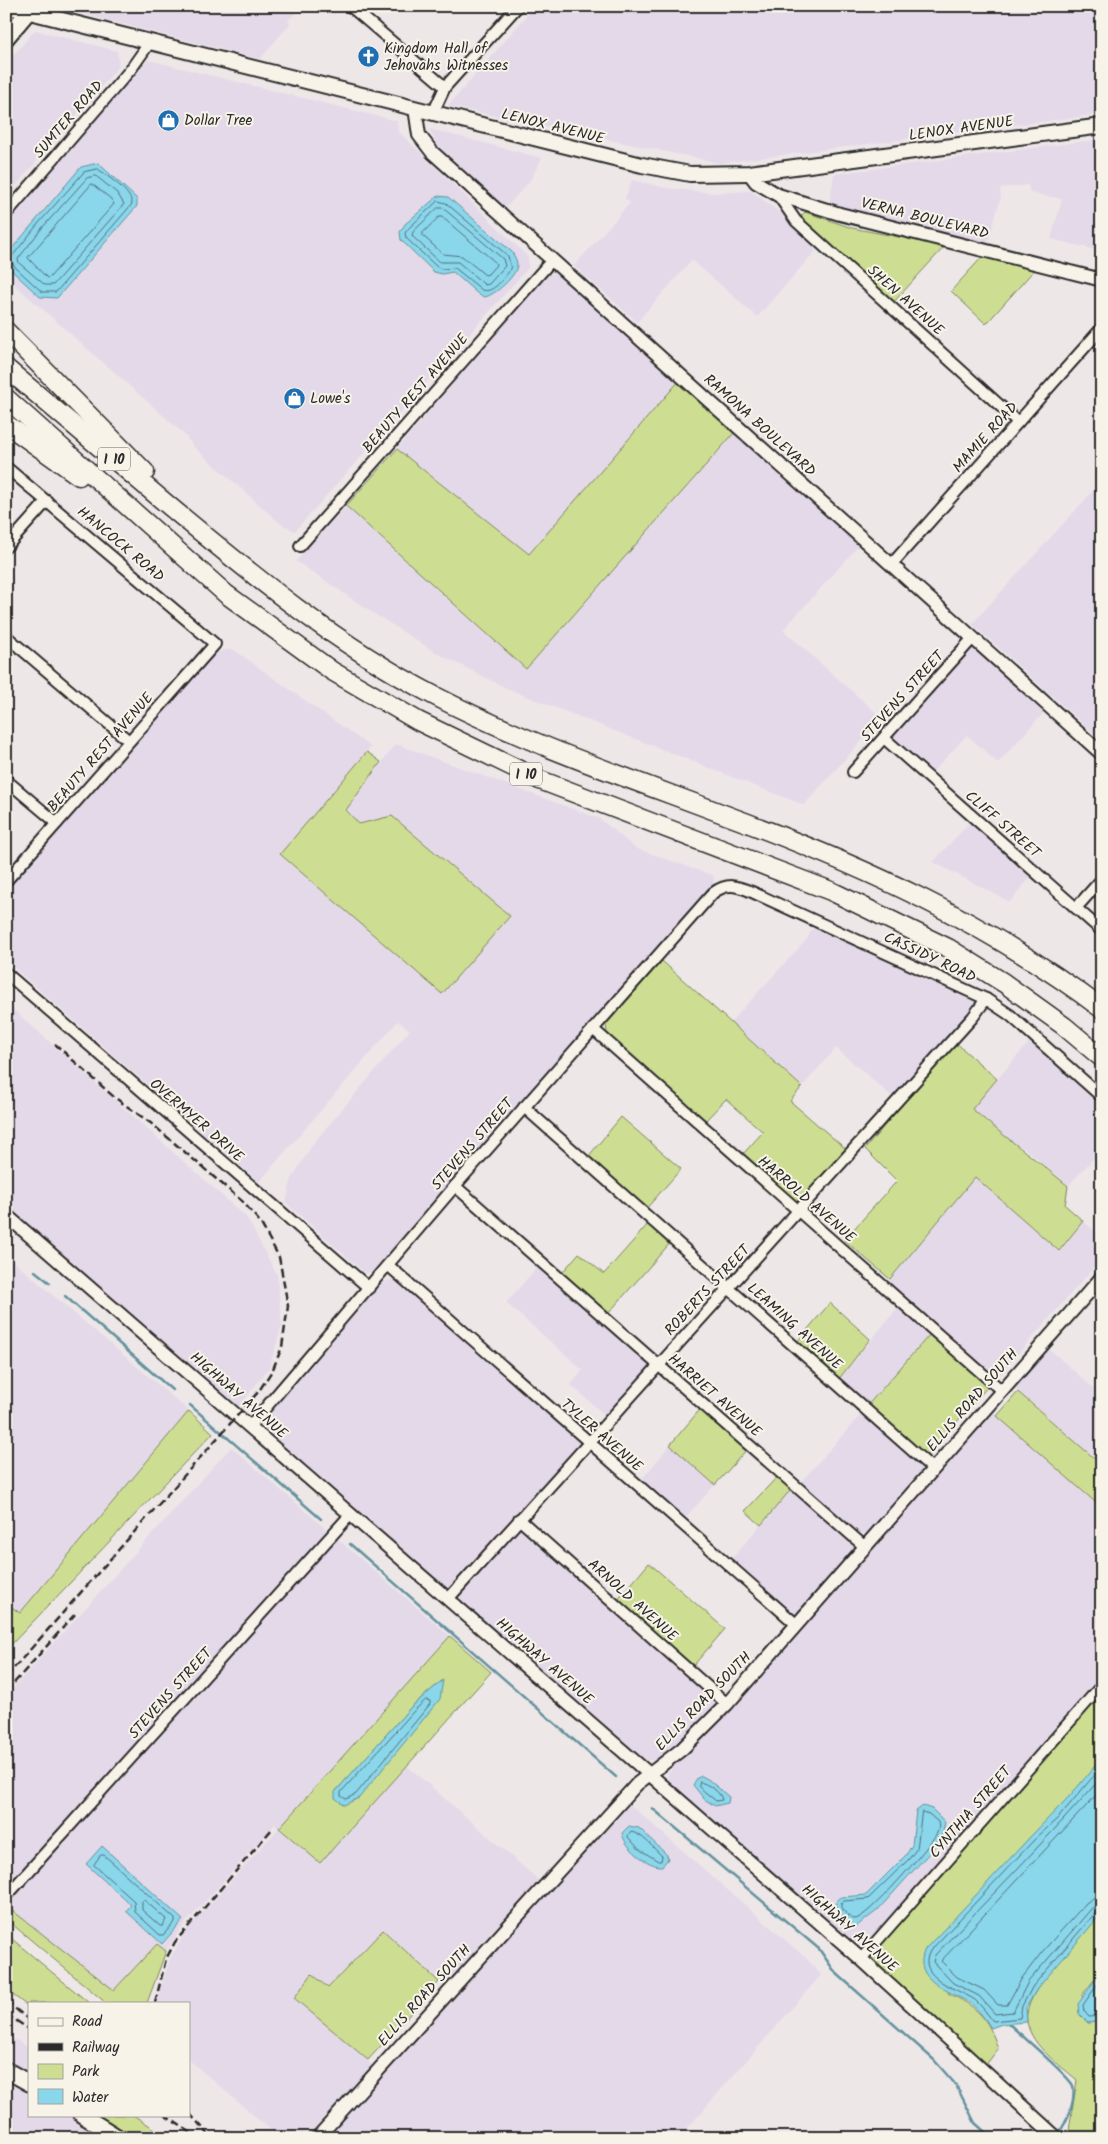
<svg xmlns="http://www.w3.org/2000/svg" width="1108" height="2144" font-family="Kalam,sans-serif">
	<rect width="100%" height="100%" fill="#eee7e8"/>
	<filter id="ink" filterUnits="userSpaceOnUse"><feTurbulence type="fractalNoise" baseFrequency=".02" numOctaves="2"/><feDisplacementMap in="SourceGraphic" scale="10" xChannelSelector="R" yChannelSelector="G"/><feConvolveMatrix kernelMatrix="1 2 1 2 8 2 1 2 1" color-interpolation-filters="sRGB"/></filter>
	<g filter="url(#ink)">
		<!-- built -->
		<g fill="#e4d9e8" fill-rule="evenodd">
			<path d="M60 6H301L288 21 290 24 260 59 59 8Z"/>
			<path d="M535 6H1102V114L720 163 448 106Z"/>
			<path d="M35 30 117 51 119 66 6 197V64Z"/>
			<path d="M148 60 397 121 398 131 528 257V268L295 531 280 523 195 448 182 432 6 277V222Z"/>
			<path d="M429 129 542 158 529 182 507 206H502L438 146Z"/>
			<path d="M1102 139V244L1100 251 1051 239 1062 199 1030 193 1028 185 1000 188 1001 197 987 245 829 206 834 174Z"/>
			<path d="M632 180 666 188 713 193 751 191 789 219 819 247 757 317 692 260 637 322 574 266 630 203 625 198Z"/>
			<path d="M554 273 564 278 679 381 529 555 397 449 545 276Z"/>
			<path d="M735 432 860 544 783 630 882 718 804 805 508 689 435 652 370 611 296 561 346 506 526 669Z"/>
			<path d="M1102 481V741L972 624Z"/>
			<path d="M975 649 982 652 1047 709 998 763 967 735 931 774 896 742 894 736 896 730 966 652Z"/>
			<path d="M224 650H234L371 747 281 854 359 824 346 809 396 744 600 819 635 848 714 876 713 887 377 1271 365 1273 286 1203 292 1178 315 1141 410 1030 398 1021 259 1182 6 961V888L190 680 215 654Z"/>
			<path d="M971 821 1033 874 1010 902 933 862Z"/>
			<path d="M817 928 974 1002 975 1008 895 1099 836 1048 802 1087 730 1023 807 939 811 930Z"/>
			<path d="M6 1003 247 1218 277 1275 282 1325 269 1368 238 1408 6 1209Z"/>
			<path d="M1032 1039 1102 1101V1149L1068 1186 1025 1149 1011 1142 972 1108Z"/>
			<path d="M975 1176 1059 1251 1083 1221 1102 1237V1258L996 1379 888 1286 890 1279Z"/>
			<path d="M6 1255 189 1411 20 1614 6 1603Z"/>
			<path d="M539 1265 651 1365 649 1372 607 1417 571 1385 583 1370 506 1303Z"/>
			<path d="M397 1279 579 1439 580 1443 579 1449 452 1588 443 1587 265 1432 263 1421 382 1282Z"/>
			<path d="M900 1305 931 1333 866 1407 838 1380Z"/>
			<path d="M1047 1347 1102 1396V1465L1012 1386Z"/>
			<path d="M991 1410 1102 1508V1677L870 1940 860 1944 847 1941 671 1787 667 1780 668 1773 731 1707ZM916 1811 932 1850 877 1911 854 1927 848 1922 846 1896 865 1895 906 1855 915 1836Z"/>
			<path d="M863 1412 922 1465 924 1473 871 1534 855 1533 799 1484Z"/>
			<path d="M670 1445 715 1485 682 1521 639 1483Z"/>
			<path d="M231 1447 450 1636 279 1829 320 1863 406 1765 541 1882 448 1982H439L383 1930 328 1988 312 1975 295 1998 368 2060 372 2067 310 2138H280L189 2060V2003H158V1995L170 1959 186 1931 278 1829 275 1824 183 1926 166 1951 157 1944 114 1991 6 1907V1696Z"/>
			<path d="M792 1488 852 1542 853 1552 801 1613 795 1614 785 1611 729 1562Z"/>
			<path d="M517 1529 527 1531 576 1579 717 1700V1707L691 1735 658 1761 647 1760 639 1756 461 1604 460 1594 464 1588Z"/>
			<path d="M628 1803 807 1959 821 1975 679 2138H327Z"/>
			<path d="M6 2034 29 2048V2078L6 2065Z"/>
			<path d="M16 2082 29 2090V2115H72L111 2138H6V2094Z"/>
		</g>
		<!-- green -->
		<g fill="#cdde92" stroke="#7c845e" fill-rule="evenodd">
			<path d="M805 212 852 228 945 246 892 304 802 221 801 216Z"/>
			<path d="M984 255 1036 268 986 324 951 291Z"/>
			<path d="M679 381 735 432 526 669 346 506 397 449 529 554Z"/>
			<path d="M367 752 381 762 346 810 359 824 392 816 510 916 442 994 280 854Z"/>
			<path d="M662 961 802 1087 790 1101 848 1151 804 1203 793 1202 742 1155 763 1132 726 1099 704 1122 607 1033 606 1025Z"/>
			<path d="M955 1042 997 1079 972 1109C1003 1136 1036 1159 1068 1186L1065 1205 1083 1221 1059 1251 975 1177 890 1279 844 1240 897 1181 865 1149Z"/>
			<path d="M621 1117 681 1169 645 1210 587 1158Z"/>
			<path d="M649 1223 671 1242 606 1316 561 1274 579 1253 604 1274Z"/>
			<path d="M830 1303 870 1339 838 1380 796 1343Z"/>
			<path d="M931 1333 990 1384 925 1458 866 1407Z"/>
			<path d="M1018 1392 1102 1465V1508L997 1416Z"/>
			<path d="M702 1407 748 1448 715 1485 670 1445Z"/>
			<path d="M189 1411 213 1433 6 1650V1603L20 1613Z"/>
			<path d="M778 1476 792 1488 761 1525 745 1511Z"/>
			<path d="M649 1563 725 1629 692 1667 617 1601Z"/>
			<path d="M450 1636 491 1672 320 1863 279 1828ZM443 1680 335 1792 411 1707Z"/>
			<path d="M1102 1691V1756L1095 1768 1055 1813 1031 1836 1007 1864 948 1993C977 2007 988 2017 998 2049L985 2066 873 1965V1952Z"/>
			<path d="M9 1908 114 1990 157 1944 166 1951 147 2003H106L6 1919V1910Z"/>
			<path d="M1102 1913V1970L1082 1995 1088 2023 1102 2021V2138H1075L1069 2130 1077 2080C1059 2064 1032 2047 1027 2022 1021 1992 1082 1936 1102 1913Z"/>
			<path d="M383 1930 439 1982 368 2060 294 1998 312 1974 328 1988Z"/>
			<path d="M6 1934 89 2003H29V2007L6 1990Z"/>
			<path d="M95 2115H133L169 2138H134Z"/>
		</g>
		<!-- water -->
		<g fill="#8ad6eb" stroke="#64929e">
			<path d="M98 163 137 199V206L57 298 40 297 11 270 6 263 9 252 81 167Z"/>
			<path d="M438 196 448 197 512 252C514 256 517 260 517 264 518 275 495 295 485 297L479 295 453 272 442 274 434 272 401 240 400 232 405 224Z"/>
			<path d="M443 1680 440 1699 359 1798 344 1805 335 1798V1792L411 1707Z"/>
			<path d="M1102 1756V1913L1037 1989 1026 2008 1027 2022 1002 2024 991 2028C986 2020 979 2010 971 2004 952 1991 910 1981 925 1949 961 1912 995 1874 1031 1836 1056 1810 1081 1786 1102 1756Z"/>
			<path d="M702 1776 709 1780 729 1797 728 1803 715 1806 704 1799 693 1785 697 1778Z"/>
			<path d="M923 1806 932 1809 945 1822 943 1833 932 1850 877 1911 854 1928 837 1912 836 1902 841 1897 866 1895 906 1855 912 1845 916 1811Z"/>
			<path d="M629 1826 639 1828 667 1855 668 1859 662 1866C648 1867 624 1847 622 1833Z"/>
			<path d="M102 1846 183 1920 162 1944 126 1911 131 1905 86 1864Z"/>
			<path d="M1102 1970V2021L1088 2023 1079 2014 1078 2004Z"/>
		</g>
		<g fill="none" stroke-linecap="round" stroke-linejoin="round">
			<!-- shore -->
			<g stroke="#516f78" stroke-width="1">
				<path d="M98 169C108 177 131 191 132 204L56 292H42L15 267 10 259 38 224 84 172Z"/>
				<path d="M96 176 117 193 124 204 53 285H45L19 263 18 259 42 228 87 178Z"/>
				<path d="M92 184 111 199 114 204 50 277 47 278 28 258Z"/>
				<path d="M438 201 446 203 508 256 511 269C504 277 494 294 482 290L455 268 442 269 437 267 406 238 405 233 409 228Z"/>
				<path d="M438 208H443L503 259 505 266 489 284 485 285 458 262H440L412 236 413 232Z"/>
				<path d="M439 217H442L495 262 496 265 488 274 485 275 462 256 443 254 423 236V233Z"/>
				<path d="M426 1700 430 1701V1704L356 1794 346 1799 341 1796V1792L414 1711Z"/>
				<path d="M1102 1766 1059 1817 1034 1840 930 1951C915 1978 959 1989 975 2000 982 2006 988 2015 993 2021L1020 2018 1022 2006 1033 1986 1096 1912 1102 1910"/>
				<path d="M1102 1777C1048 1838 991 1896 935 1955L933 1962 953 1983 979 1996 995 2014 1013 2012 1028 1982 1092 1908 1102 1904"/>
				<path d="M700 1782C708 1784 721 1792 722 1800L716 1801 699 1787Z"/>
				<path d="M1102 1789 941 1961 957 1977 984 1990 998 2005H1007L1022 1978 1042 1952 1086 1903 1093 1898 1102 1897"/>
				<path d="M922 1812 929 1814 938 1822C939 1826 939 1829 937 1833 929 1847 867 1919 855 1919 852 1919 849 1916 846 1913 842 1910 841 1909 841 1904L844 1901 868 1899 909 1859 917 1848Z"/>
				<path d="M631 1832C643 1834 653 1848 662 1856L661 1861H658L639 1849 628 1837Z"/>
				<path d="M101 1855H104L175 1919V1922L163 1935H160L135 1912 134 1901 94 1865Z"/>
				<path d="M144 1900 166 1919 163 1926H160L142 1910V1902Z"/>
				<path d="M1102 1978 1083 2005 1084 2011 1089 2017 1102 2016"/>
			</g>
			<!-- stream -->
			<g stroke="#64929e" stroke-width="2.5">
				<path d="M6 1246H7"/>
				<path d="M35 1271 50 1283"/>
				<path d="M65 1296 172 1390"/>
				<path d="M190 1405 321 1519"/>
				<path d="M350 1544 616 1777"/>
				<path d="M652 1808 819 1949 835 1972 934 2060 956 2085 975 2123 992 2138"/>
				<path d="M1009 2024C1019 2033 1071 2078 1073 2086 1076 2101 1067 2122 1058 2134"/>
			</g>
			<defs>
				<g id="minor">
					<path d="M350 6 445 87"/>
					<path d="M433 113 445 87 518 6"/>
					<path d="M778 195 796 221 1018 422"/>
					<path d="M6 214 131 69 150 42"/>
					<path d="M6 467 215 644 6 881"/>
					<path d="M300 546 552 260"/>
					<path d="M6 547 47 501"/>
					<path d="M891 565 1102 328"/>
					<path d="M6 636 129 741"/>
					<path d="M884 738 1102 931"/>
					<path d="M853 772 972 639"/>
					<path d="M6 780 57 823"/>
					<path d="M1076 908 1102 879"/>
					<path d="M6 973 369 1288"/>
					<path d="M593 1029 1002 1391"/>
					<path d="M524 1107 933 1469"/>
					<path d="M455 1186 865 1547"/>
					<path d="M389 1266 797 1625"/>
					<path d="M250 1426 455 1186 713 893C727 883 736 885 752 892L986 999 1010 1015 1102 1097"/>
					<path d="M519 1519 727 1704"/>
					<path d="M448 1599 973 1017 986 999"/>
					<path d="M11 1891 351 1514"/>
					<path d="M861 1959 1102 1685"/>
				</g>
				<g id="tertiary">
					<path d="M415 108 419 135 432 152 1102 754"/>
					<path d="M749 173 756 182 778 195 840 214 1102 280"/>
					<path d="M6 1215 678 1799 861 1959 1057 2138"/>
					<path d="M317 2138 637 1784 682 1749 727 1704 1102 1277"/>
				</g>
				<path id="secondary" d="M6 6 642 165 690 174 749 173 1102 126"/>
				<g id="primary">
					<path d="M6 38 33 6"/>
					<path d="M6 2070 29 2083"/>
					<path d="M82 2115 119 2138"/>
				</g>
				<g id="motorway">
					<path d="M6 331 145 472"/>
					<path d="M6 368C60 414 114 459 168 505 252 575 337 645 435 696 528 744 628 778 726 815 859 864 989 923 1102 1009"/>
					<path d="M6 398 226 594 332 671 418 721 540 780 831 891 948 948 1004 983 1064 1026 1102 1058"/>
					<path d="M6 424 79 476"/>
				</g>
			</defs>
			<!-- minor casing -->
			<use href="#minor" stroke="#2b2b2b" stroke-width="14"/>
			<!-- tertiary casing -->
			<use href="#tertiary" stroke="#2b2b2b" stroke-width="16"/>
			<!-- secondary casing -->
			<use href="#secondary" stroke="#2b2b2b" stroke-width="18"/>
			<!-- primary casing -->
			<use href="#primary" stroke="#2b2b2b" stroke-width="19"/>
			<!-- motorway casing -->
			<use href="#motorway" stroke="#2b2b2b" stroke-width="21"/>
			<!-- minor -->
			<use href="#minor" stroke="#f7f3e8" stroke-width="10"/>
			<!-- tertiary -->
			<use href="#tertiary" stroke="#f7f3e8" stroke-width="12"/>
			<!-- secondary -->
			<use href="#secondary" stroke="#f7f3e8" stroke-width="14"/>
			<!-- primary -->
			<use href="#primary" stroke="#f7f3e8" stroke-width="15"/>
			<!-- motorway -->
			<use href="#motorway" stroke="#f7f3e8" stroke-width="18"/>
			<!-- rail -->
			<g stroke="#2b2b2b" stroke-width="2.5" stroke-dasharray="8 4" stroke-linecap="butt">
				<path d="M6 1677 259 1391 273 1369 282 1347 288 1306 279 1257 260 1222 243 1202 186 1153 152 1124 114 1097 55 1044"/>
				<path d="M6 1692 76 1613"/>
				<path d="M6 2001 29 2020"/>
				<path d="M155 2003 166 1959 175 1942 272 1829"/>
				<path d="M6 2014 29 2029"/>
				<path d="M189 2113 212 2138"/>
				<path d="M164 2115 199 2138"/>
			</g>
		</g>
	</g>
	<!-- icons -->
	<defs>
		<symbol id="church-disc" viewBox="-11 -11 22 22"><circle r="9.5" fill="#1f6fb2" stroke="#f7f3e8"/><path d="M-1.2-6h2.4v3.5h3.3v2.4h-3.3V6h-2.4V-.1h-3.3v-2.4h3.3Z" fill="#fff"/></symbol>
		<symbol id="shop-disc" viewBox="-11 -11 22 22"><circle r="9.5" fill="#1f6fb2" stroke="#f7f3e8"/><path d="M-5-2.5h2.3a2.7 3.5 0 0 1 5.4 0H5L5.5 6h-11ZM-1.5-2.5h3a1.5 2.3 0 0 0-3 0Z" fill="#fff"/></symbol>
	</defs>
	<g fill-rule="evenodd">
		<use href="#church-disc" x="356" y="44" width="25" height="25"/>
		<use href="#shop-disc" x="156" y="108" width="25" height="25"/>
		<use href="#shop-disc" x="282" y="386" width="25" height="25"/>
	</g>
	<g text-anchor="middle" stroke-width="4" stroke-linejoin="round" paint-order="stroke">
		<!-- shield labels -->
		<g fill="#f7f3e8" stroke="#686764" stroke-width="1">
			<rect x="98" y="447.5" width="32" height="23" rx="4"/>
			<rect x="510" y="762.5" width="32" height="23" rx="4"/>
		</g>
		<g font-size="14" font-weight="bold" fill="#2b2b2b">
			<text x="114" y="464">I 10</text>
			<text x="526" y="779">I 10</text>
		</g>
		<!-- poi labels -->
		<g font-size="15" fill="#2b2b2b" stroke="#f7f3e8" text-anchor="start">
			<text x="384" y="53">Kingdom Hall of<tspan x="384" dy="17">Jehovahs Witnesses</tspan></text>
			<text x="184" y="125">Dollar Tree</text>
			<text x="310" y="403">Lowe's</text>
		</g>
		<!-- street labels -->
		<g font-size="15" fill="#2b2b2b" stroke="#f7f3e8">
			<text transform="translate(68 119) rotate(-49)" y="5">SUMTER ROAD</text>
			<text transform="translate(553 126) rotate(14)" y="5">LENOX AVENUE</text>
			<text transform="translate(961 128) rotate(-8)" y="5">LENOX AVENUE</text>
			<text transform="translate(925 218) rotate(14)" y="5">VERNA BOULEVARD</text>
			<text transform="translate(906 300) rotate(42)" y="5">SHEN AVENUE</text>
			<text transform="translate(415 393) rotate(-49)" y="5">BEAUTY REST AVENUE</text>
			<text transform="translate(760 425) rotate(42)" y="5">RAMONA BOULEVARD</text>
			<text transform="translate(985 437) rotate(-48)" y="5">MAMIE ROAD</text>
			<text transform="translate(121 544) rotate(40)" y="5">HANCOCK ROAD</text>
			<text transform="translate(902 696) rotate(-48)" y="5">STEVENS STREET</text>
			<text transform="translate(100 752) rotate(-49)" y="5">BEAUTY REST AVENUE</text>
			<text transform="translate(1003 824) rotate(41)" y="5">CLIFF STREET</text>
			<text transform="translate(930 957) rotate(25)" y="5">CASSIDY ROAD</text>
			<text transform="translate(197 1120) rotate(41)" y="5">OVERMYER DRIVE</text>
			<text transform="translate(472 1144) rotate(-49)" y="5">STEVENS STREET</text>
			<text transform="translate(807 1199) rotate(41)" y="5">HARROLD AVENUE</text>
			<text transform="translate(707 1290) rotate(-47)" y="5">ROBERTS STREET</text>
			<text transform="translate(795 1326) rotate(42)" y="5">LEAMING AVENUE</text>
			<text transform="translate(239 1395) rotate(41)" y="5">HIGHWAY AVENUE</text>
			<text transform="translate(715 1395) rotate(41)" y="5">HARRIET AVENUE</text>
			<text transform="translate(972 1400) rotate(-49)" y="5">ELLIS ROAD SOUTH</text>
			<text transform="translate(602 1435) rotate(41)" y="5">TYLER AVENUE</text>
			<text transform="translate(633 1600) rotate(42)" y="5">ARNOLD AVENUE</text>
			<text transform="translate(545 1661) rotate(41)" y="5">HIGHWAY AVENUE</text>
			<text transform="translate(170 1693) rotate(-48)" y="5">STEVENS STREET</text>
			<text transform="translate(703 1701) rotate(-46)" y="5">ELLIS ROAD SOUTH</text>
			<text transform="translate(970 1812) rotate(-49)" y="5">CYNTHIA STREET</text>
			<text transform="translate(850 1928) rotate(42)" y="5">HIGHWAY AVENUE</text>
			<text transform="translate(424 1995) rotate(-48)" y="5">ELLIS ROAD SOUTH</text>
		</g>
	</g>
	<!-- margin -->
	<rect width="1108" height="2144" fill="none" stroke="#f7f3e8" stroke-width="25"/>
	<rect x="12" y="12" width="1083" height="2119" fill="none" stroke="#2b2b2b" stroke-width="2" filter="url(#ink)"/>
	<!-- legend -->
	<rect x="28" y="2002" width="162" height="115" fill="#f7f3e8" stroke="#a5a39c"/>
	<rect x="38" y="2018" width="25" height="8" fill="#f7f3e8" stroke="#a5a39c"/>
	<text x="72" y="2026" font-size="15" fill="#2b2b2b">Road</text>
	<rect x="38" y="2043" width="25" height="8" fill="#2b2b2b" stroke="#a5a39c"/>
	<text x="72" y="2052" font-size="15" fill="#2b2b2b">Railway</text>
	<rect x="38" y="2064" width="25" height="15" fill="#cdde92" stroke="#a5a39c"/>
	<text x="72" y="2076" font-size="15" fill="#2b2b2b">Park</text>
	<rect x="38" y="2089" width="25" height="15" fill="#8ad6eb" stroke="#a5a39c"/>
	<text x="72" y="2102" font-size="15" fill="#2b2b2b">Water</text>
</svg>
